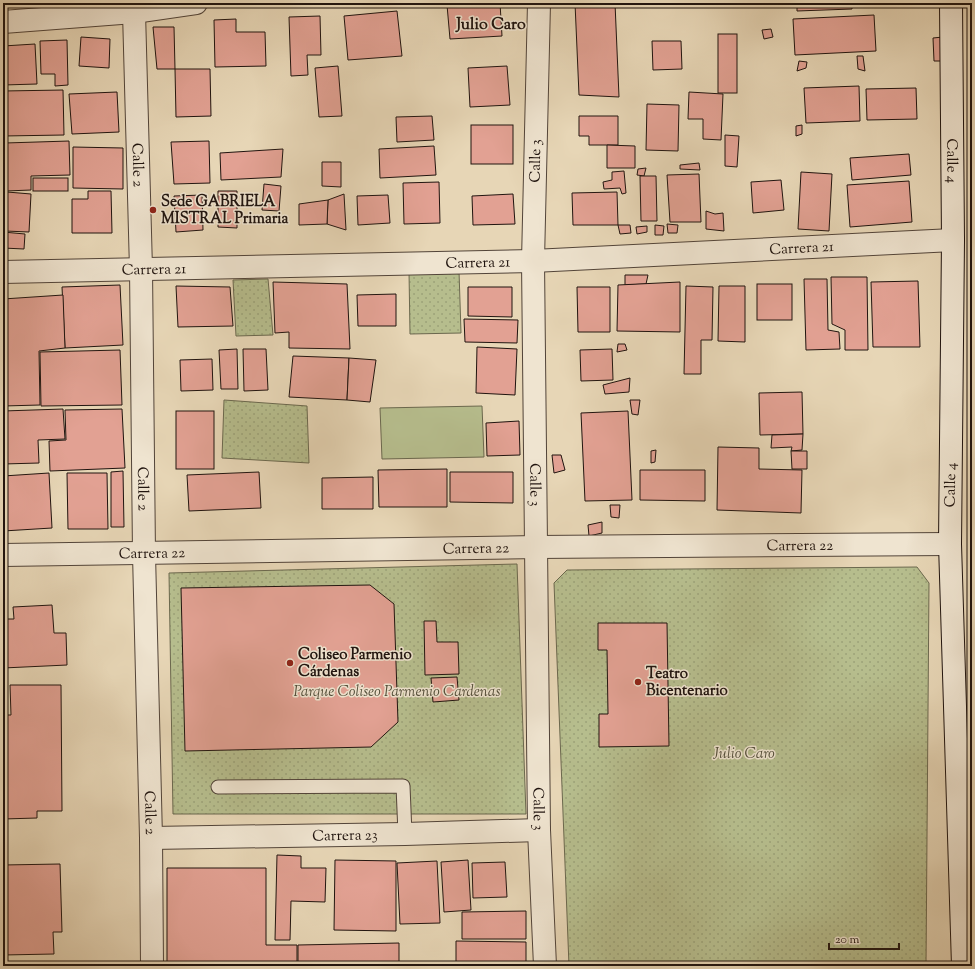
<svg xmlns="http://www.w3.org/2000/svg" width="975" height="969" font-family="'Sorts Mill Goudy',serif">
	<defs>
		<pattern id="park-dots" width="8" height="8" patternUnits="userSpaceOnUse"><rect width="8" height="8" fill="#b6bd8d"/><path d="M2 2h.1M6 6h.1" fill="none" stroke="#9ca278" stroke-width="1.8" stroke-linecap="round"/></pattern>
	</defs>
	<rect width="100%" height="100%" fill="#e7d6b6"/>
	<filter id="stains"><feTurbulence type="fractalNoise" baseFrequency=".005" numOctaves="4"/><feColorMatrix values="0 0 0 0 .2 0 0 0 0 .09 0 0 0 0 .02 0 0 0 .5 -.17"/></filter>
	<radialGradient id="worn" r=".72"><stop offset=".6" stop-color="#630" stop-opacity="0"/><stop offset="1" stop-color="#630" stop-opacity=".3"/></radialGradient>
	<!-- green -->
	<path fill="#b6bd8d" stroke="#6b684e" d="M482 406 484 457 382 459 380 408Z"/>
	<!-- park -->
	<g fill="url(#park-dots)" stroke="#6b684e">
		<path d="M459 271 461 333 410 334 409 272Z"/>
		<path d="M268 279 273 335 236 336 233 280Z"/>
		<path d="M224 400 307 406 309 463 222 458Z"/>
		<path d="M517 564 526 814H173L169 573Z"/>
		<path d="M917 567 929 583 926 966H569L554 583 567 570Z"/>
	</g>
	<!-- building -->
	<g fill="#e2a193" stroke="#20140f">
		<path d="M477 3H500L502 36 450 39 447 5Z"/>
		<path d="M575 3H615L619 97 579 95Z"/>
		<path d="M797 3H852V9L797 11Z"/>
		<path d="M397 11 402 56 348 60 344 16Z"/>
		<path d="M874 15 876 51 795 55 793 19Z"/>
		<path d="M320 16 321 55H307L308 75 291 76 289 17Z"/>
		<path d="M236 19V32H265L266 66 215 67 214 20Z"/>
		<path d="M153 27H174L175 69H157Z"/>
		<path d="M771 29 773 37 764 39 762 30Z"/>
		<rect x="718" y="34" width="19" height="59"/>
		<path d="M81 37 110 39 109 68 79 66Z"/>
		<path d="M943 37 945 61H934L933 38Z"/>
		<path d="M67 40 68 85 55 86V74H41L40 41Z"/>
		<path d="M652 41H681L682 69 653 70Z"/>
		<path d="M35 44 37 84 3 85V46Z"/>
		<path d="M857 56H863L865 71 858 69Z"/>
		<path d="M799 61 807 62 806 68 797 71Z"/>
		<path d="M338 66 342 116 319 117 315 68Z"/>
		<path d="M507 66 510 105 470 107 468 68Z"/>
		<path d="M175 69H210L211 116 176 117Z"/>
		<path d="M859 86 860 121 806 123 804 88Z"/>
		<path d="M916 88 917 119 867 120 866 89Z"/>
		<path d="M63 90 64 135 3 136V91Z"/>
		<path d="M117 92 119 132 72 134 69 94Z"/>
		<path d="M689 92 723 94 721 140 703 139V119H688Z"/>
		<path d="M647 104 679 105 678 151 646 150Z"/>
		<path d="M432 116 434 140 397 142 396 117Z"/>
		<path d="M579 116H618V145H589V136H579Z"/>
		<rect x="471" y="125" width="42" height="39"/>
		<path d="M802 125V134L796 136V126Z"/>
		<path d="M725 135 739 136 737 167 725 166Z"/>
		<path d="M69 141 70 175 31 176V190L6 191 5 143Z"/>
		<path d="M209 141 210 183 174 184 171 142Z"/>
		<path d="M607 145 635 146V168H607Z"/>
		<path d="M434 146 436 175 380 178 379 149Z"/>
		<path d="M73 147 123 148V189L73 188Z"/>
		<path d="M283 149 281 177 221 180 220 153Z"/>
		<path d="M909 154 911 175 852 180 850 158Z"/>
		<path d="M322 162H341V187L322 186Z"/>
		<path d="M699 163 700 170 680 169V165Z"/>
		<path d="M646 168 644 176 637 175 638 169Z"/>
		<path d="M624 171 626 193 622 194 620 188 604 189 603 182 612 180V172Z"/>
		<path d="M801 172 832 174 829 231 798 229Z"/>
		<path d="M699 174 701 222H670L667 175Z"/>
		<path d="M640 176H656L657 221H641Z"/>
		<rect x="33" y="178" width="35" height="13"/>
		<path d="M781 180 784 210 753 213 751 182Z"/>
		<path d="M909 181 912 222 850 227 847 185Z"/>
		<path d="M439 182 440 223 404 224 403 183Z"/>
		<path d="M264 184 281 186 279 211 262 210Z"/>
		<path d="M88 191H111L112 233H72V199H88Z"/>
		<path d="M218 191H237V228L218 227Z"/>
		<path d="M7 192 31 194 29 232 5 231Z"/>
		<path d="M617 192 618 225H573L572 193Z"/>
		<path d="M344 194 346 230 327 224 328 200Z"/>
		<path d="M513 194 515 224 473 225 472 196Z"/>
		<path d="M202 195 203 230 176 232 174 196Z"/>
		<path d="M388 195 390 223 358 225 357 196Z"/>
		<path d="M328 200 327 224 299 225V204Z"/>
		<path d="M706 211 715 214 723 213 724 231 706 229Z"/>
		<path d="M667 224 678 225 677 233H668Z"/>
		<path d="M618 225H630L631 233 620 234Z"/>
		<path d="M655 225 664 226 663 235H655Z"/>
		<path d="M647 226V232L637 234 636 227Z"/>
		<path d="M3 232 25 234 24 249 3 248Z"/>
		<path d="M625 275H648L646 284 625 285Z"/>
		<path d="M831 277H867L868 350H845V330L832 324Z"/>
		<path d="M804 279H827L828 330 839 332 840 349 806 350Z"/>
		<path d="M918 281 920 347H873L871 282Z"/>
		<path d="M273 282 347 284 350 349 289 348V332L275 333Z"/>
		<path d="M680 282V332L617 331 618 285Z"/>
		<rect x="757" y="284" width="35" height="36"/>
		<path d="M120 285 123 345 65 348 62 287Z"/>
		<path d="M176 286 230 287 233 326 178 327Z"/>
		<path d="M686 286 713 287 712 340H701V374H684Z"/>
		<path d="M719 286H745V342L718 341Z"/>
		<path d="M468 287H512V317L468 316Z"/>
		<path d="M577 287H610V332H578Z"/>
		<path d="M396 294V326H358L357 295Z"/>
		<path d="M63 295 65 348 39 351 40 405 3 406V299Z"/>
		<path d="M464 319 518 320 517 343 465 342Z"/>
		<path d="M618 344H625L627 350 617 352Z"/>
		<path d="M477 347 517 349 515 395 476 393Z"/>
		<path d="M237 349 238 389H221L219 350Z"/>
		<path d="M243 349H266L268 390 244 391Z"/>
		<path d="M612 349 613 380 581 381 580 350Z"/>
		<path d="M120 350 122 405 41 406 40 352Z"/>
		<path d="M293 356 349 358 347 400 289 397Z"/>
		<path d="M349 358 376 360 370 402 347 400Z"/>
		<path d="M212 359 213 390 181 391 180 360Z"/>
		<path d="M630 378 629 392 605 394 603 385Z"/>
		<path d="M802 392 803 434 760 435 759 393Z"/>
		<path d="M630 400H640L638 415 632 414Z"/>
		<path d="M63 409 65 439 38 440 39 463 3 464V411Z"/>
		<path d="M122 409 125 468 50 471 49 441 66 440 65 410Z"/>
		<rect x="176" y="411" width="38" height="58"/>
		<path d="M628 411 632 500 585 501 581 413Z"/>
		<path d="M519 421 520 455 487 456 486 423Z"/>
		<path d="M803 434 802 450 791 451 792 447 771 448 772 435Z"/>
		<path d="M718 447 759 448V469L802 470 801 513 717 510Z"/>
		<path d="M656 450 655 462 651 463V451Z"/>
		<path d="M791 451H807V469H792Z"/>
		<path d="M552 455H561L565 470 554 473Z"/>
		<path d="M447 469V507H379L378 470Z"/>
		<path d="M640 470H705V501L640 500Z"/>
		<path d="M123 471 124 527H111V472Z"/>
		<path d="M259 472 261 508 189 511 187 475Z"/>
		<path d="M450 472H513V503L450 502Z"/>
		<path d="M49 473 52 528 3 531V476Z"/>
		<path d="M67 473H107L108 529H68Z"/>
		<path d="M373 477V509H322V478Z"/>
		<path d="M610 505H620L619 518 611 517Z"/>
		<path d="M602 522V533L589 536 588 525Z"/>
		<path d="M370 585 394 604 398 722 371 747 185 751 181 588Z"/>
		<path d="M52 605 54 633H66L67 665 3 668V619H14L13 607Z"/>
		<path d="M424 621H436L437 642H458L459 674 425 675Z"/>
		<path d="M598 623H667L669 746 599 747V714H608L607 650H598Z"/>
		<path d="M457 677 459 700 433 702 431 678Z"/>
		<path d="M10 685H61L62 811H37V818L3 819V715H11Z"/>
		<path d="M277 855 301 856V868H326L325 902 291 901 290 940H275Z"/>
		<path d="M335 860 396 861V931L334 930Z"/>
		<path d="M468 860 471 910 444 912 441 862Z"/>
		<path d="M437 861 440 923 400 924 397 863Z"/>
		<path d="M505 862 507 897 473 898 472 863Z"/>
		<path d="M60 864 62 932H53L54 954 3 955V865Z"/>
		<path d="M167 868H266V945H297V966H167Z"/>
		<path d="M526 911V939H462V912Z"/>
		<path d="M456 941 526 942V966H456Z"/>
		<path d="M399 943V966H298V945Z"/>
	</g>
	<g fill="none" stroke-linecap="round" stroke-linejoin="round">
		<defs>
			<path id="service" d="M218 787 403 786 405 834"/>
			<g id="minor">
				<path id="s1" d="M539 3 533 261 539 830 545 966"/>
				<path id="s2" d="M134 12 141 269 144 554 151 838 152 966"/>
				<path d="M3 22 134 12 196 3"/>
				<path id="s3" d="M3 272 533 261 953 240"/>
				<path id="s4" d="M3 555 537 547 950 544"/>
				<path id="s5" d="M151 838 405 834 539 830"/>
			</g>
			<g id="secondary">
				<path id="s6" d="M951 3 953 240 950 544 963 966"/>
			</g>
		</defs>
		<!-- service casing -->
		<use href="#service" stroke="#524439" stroke-width="15"/>
		<!-- minor casing -->
		<use href="#minor" stroke="#524439" stroke-width="24"/>
		<!-- secondary casing -->
		<use href="#secondary" stroke="#20140f" stroke-width="24"/>
		<!-- service -->
		<use href="#service" stroke="#efe4d0" stroke-width="13"/>
		<!-- minor -->
		<use href="#minor" stroke="#efe4d0" stroke-width="22"/>
		<!-- secondary -->
		<use href="#secondary" stroke="#efe4d0" stroke-width="22"/>
	</g>
	<!-- markers -->
	<g fill="#8f2418" stroke="#efe4d0" stroke-width="1.5">
		<circle cx="153" cy="210" r="4"/>
		<circle cx="290" cy="663" r="4"/>
		<circle cx="638" cy="682" r="4"/>
	</g>
	<g text-anchor="middle" stroke-width="3" stroke-linejoin="round" paint-order="stroke">
		<!-- street labels -->
		<g font-size="15" fill="#20140f" stroke="#efe4d0">
			<text transform="translate(535 161) rotate(-89)" y="5">Calle 3</text>
			<text dy="5" stroke="none"><textPath href="#s6" startOffset="158">Calle 4</textPath></text>
			<text dy="5" stroke="none"><textPath href="#s2" startOffset="153">Calle 2</textPath></text>
			<text dy="5" stroke="none"><textPath href="#s3" startOffset="799">Carrera 21</textPath></text>
			<text dy="5" stroke="none"><textPath href="#s3" startOffset="475">Carrera 21</textPath></text>
			<text dy="5" stroke="none"><textPath href="#s3" startOffset="151">Carrera 21</textPath></text>
			<text dy="5" stroke="none"><textPath href="#s1" startOffset="482">Calle 3</textPath></text>
			<text transform="translate(950 485) rotate(-89)" y="5">Calle 4</text>
			<text dy="5" stroke="none"><textPath href="#s2" startOffset="477">Calle 2</textPath></text>
			<text dy="5" stroke="none"><textPath href="#s4" startOffset="797">Carrera 22</textPath></text>
			<text dy="5" stroke="none"><textPath href="#s4" startOffset="473">Carrera 22</textPath></text>
			<text dy="5" stroke="none"><textPath href="#s4" startOffset="149">Carrera 22</textPath></text>
			<text dy="5" stroke="none"><textPath href="#s1" startOffset="806">Calle 3</textPath></text>
			<text dy="5" stroke="none"><textPath href="#s2" startOffset="801">Calle 2</textPath></text>
			<text dy="5" stroke="none"><textPath href="#s5" startOffset="194">Carrera 23</textPath></text>
		</g>
		<!-- poi labels -->
		<g font-size="15" font-weight="bold" fill="#20140f" stroke="#efe4d0" text-anchor="start">
			<text x="161" y="206">Sede GABRIELA<tspan x="161" dy="17">MISTRAL Primaria</tspan></text>
			<text x="298" y="659">Coliseo Parmenio<tspan x="298" dy="17">Cárdenas</tspan></text>
			<text x="646" y="678">Teatro<tspan x="646" dy="17">Bicentenario</tspan></text>
		</g>
		<!-- park labels -->
		<g font-size="15" font-style="italic" fill="#544f3b" stroke="#efe4d0">
			<text x="397" y="696">Parque Coliseo Parmenio Cardenas</text>
			<text x="744" y="758">Julio Caro</text>
		</g>
		<!-- neighbourhood labels -->
		<g font-size="16" font-weight="bold" fill="#20140f" stroke="#efe4d0">
			<text x="491" y="29">Julio Caro</text>
		</g>
	</g>
	<!-- margin -->
	<rect width="975" height="969" fill="none" stroke="#e7d6b6" stroke-width="16"/>
	<rect x="4" y="4" width="967" height="961" fill="none" stroke="#20140f" stroke-width="2"/>
	<rect x="8" y="8" width="959" height="953" fill="none" stroke="#20140f"/>
	<!-- scale -->
	<path d="M829 943v6h70v-6" fill="none" stroke="#20140f" stroke-width="2"/>
	<text x="835" y="943" font-size="12" fill="#20140f" stroke="#efe4d0" stroke-width="3" paint-order="stroke">20 m</text>
	<rect width="100%" height="100%" filter="url(#stains)"/>
	<rect width="100%" height="100%" fill="url(#worn)"/>
</svg>
